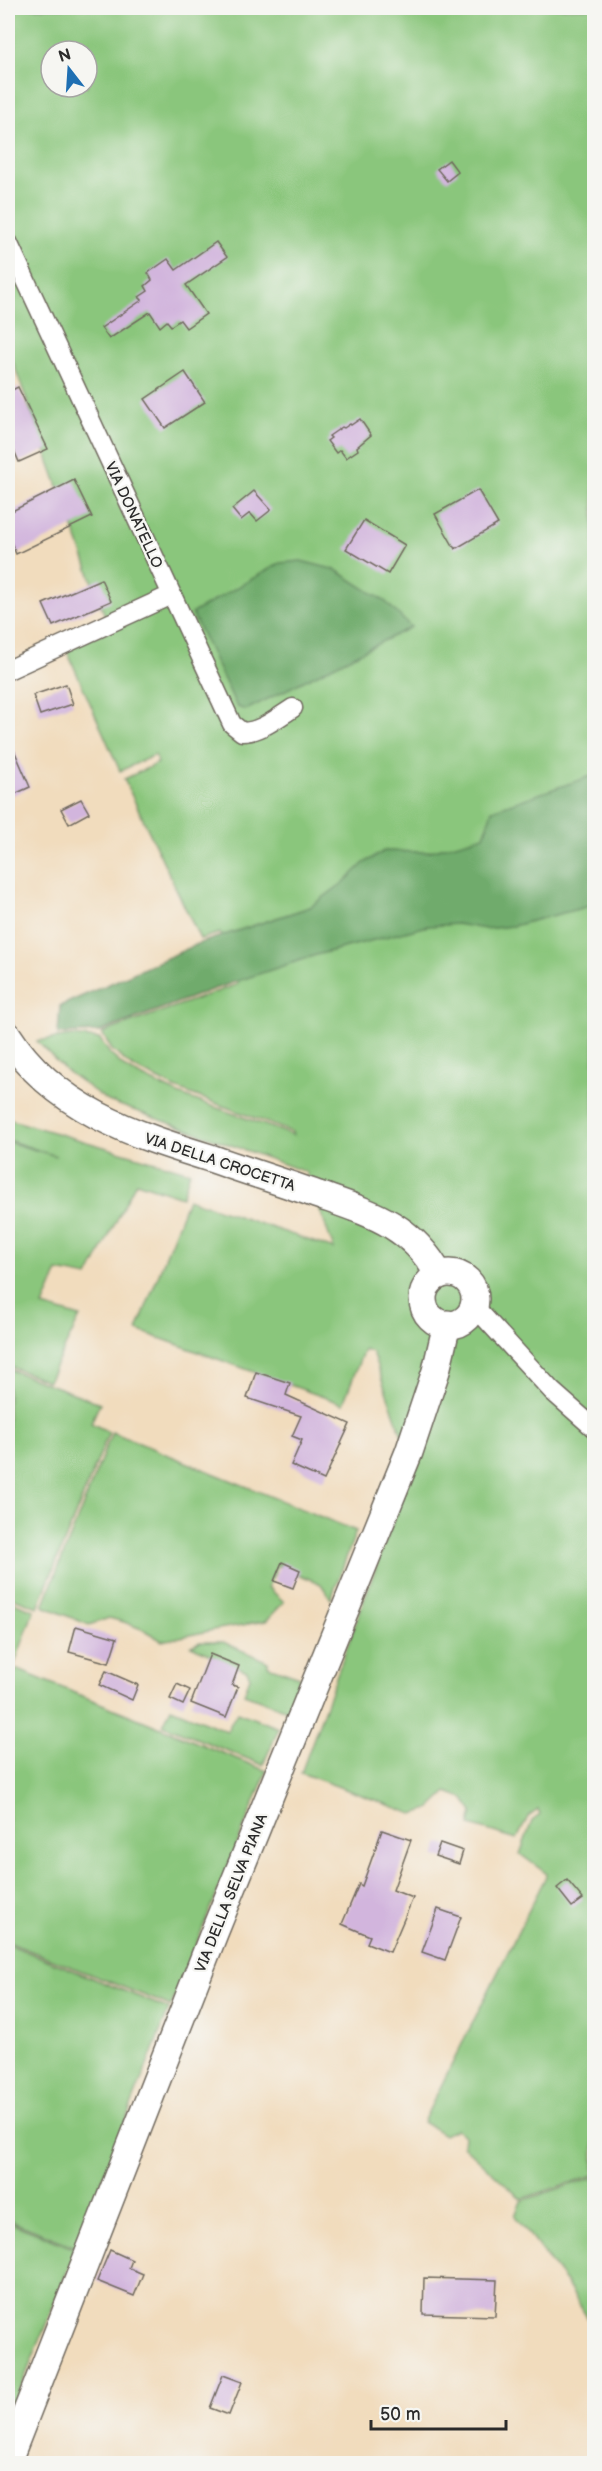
<svg xmlns="http://www.w3.org/2000/svg" width="602" height="2471" font-family="'Balsamiq Sans',sans-serif">
	<rect width="100%" height="100%" fill="#f6f6f2"/>
	<filter id="ink" filterUnits="userSpaceOnUse"><feTurbulence type="fractalNoise" baseFrequency=".0167" numOctaves="2"/><feDisplacementMap in="SourceGraphic" scale="12" xChannelSelector="R" yChannelSelector="G"/><feConvolveMatrix kernelMatrix="1 2 1 2 8 2 1 2 1" color-interpolation-filters="sRGB"/></filter>
	<filter id="wash" filterUnits="userSpaceOnUse"><feTurbulence type="fractalNoise" baseFrequency=".008" numOctaves="4" result="noise"/><feDisplacementMap in="SourceGraphic" scale="24" xChannelSelector="R" yChannelSelector="G"/><feGaussianBlur stdDeviation="1.35" result="paint"/><feColorMatrix in="noise" values="0 0 0 0 0 0 0 0 0 0 0 0 0 0 0 0 0 1.4 0 .05"/><feComposite in="paint" operator="in"/></filter>
	<g filter="url(#wash)">
		<rect width="100%" height="100%" fill="#f1dcbd"/>
		<!-- green -->
		<g fill="#8ac67c" stroke="#5a7854" stroke-width="1.5" fill-rule="evenodd">
			<path d="M8 8H594V2175L521 2199 463 2145 464 2136 456 2129 444 2135 423 2122 547 1874 520 1854 532 1821 540 1815 538 1810 528 1817 517 1839 470 1825 473 1812 463 1798 447 1792 429 1809 413 1814 301 1773 413 1466 372 1352 364 1349 343 1404 137 1330 188 1199 334 1249 306 1172 108 1101 65 1070 37 1041 72 1036 100 1039 110 1054 127 1069 155 1083 178 1094 293 1135 292 1132 175 1088 131 1066 112 1050 102 1033 238 984 220 933 200 939 124 779 158 763 155 755 120 771 66 649 110 630 8 348ZM51 51H87V87H51Z"/>
			<path d="M8 1119 190 1172 182 1197 136 1182 88 1277 58 1271 43 1306 80 1317 48 1381 8 1366V1142L56 1156 8 1140Z"/>
			<path d="M8 1369 100 1403 91 1423 109 1432 38 1607 8 1596Z"/>
			<path d="M112 1432 356 1531 331 1599 321 1584 278 1565 268 1587 284 1602 266 1621 218 1629 162 1641 144 1630 124 1622 109 1618 89 1625 43 1606Z"/>
			<path d="M8 1600 34 1610 8 1683Z"/>
			<path d="M200 1642H223L268 1662V1666L300 1677 287 1710 244 1694 250 1677 247 1671 191 1646Z"/>
			<path d="M16 1669 267 1771 171 2006 8 1942V1690Z"/>
			<path d="M171 1708 227 1731 237 1712 279 1728 263 1765 163 1725Z"/>
			<path d="M8 1944 169 2009 76 2247 8 2220Z"/>
			<path d="M594 2177V2329L567 2284 515 2216 521 2201Z"/>
			<path d="M8 2222 76 2249 8 2420Z"/>
		</g>
		<!-- forest -->
		<g fill="#6fab6c" stroke="#4d6b4c" stroke-width="1.5">
			<path d="M301 561 336 570 386 602 411 627 246 710 237 707 192 613 280 563Z"/>
			<path d="M594 775V905L513 926 485 929 457 924 428 926 316 955 211 990 99 1032 58 1034 60 1006 200 943 310 907 343 883 364 863 384 851 427 852 484 836 492 810Z"/>
		</g>
		<g id="blocks">
			<!-- building -->
			<g fill="#d2b5dd">
				<path d="M449 160 458 172 447 181 437 169Z"/>
				<path d="M216 242 227 257 186 285 206 314 186 328 180 320 171 326 167 321 160 327 150 312 109 339 101 328 142 300 139 297 148 291 145 286 152 280 148 273 168 259 176 270Z"/>
				<path d="M185 372 205 402 165 428 145 399Z"/>
				<path d="M18 387 48 449 19 462 8 436V392Z"/>
				<path d="M360 419 371 435 357 447 358 450 346 458 340 450 336 453 327 441 331 438 329 436 342 427 344 428 350 424 351 425Z"/>
				<path d="M74 480 92 517 16 554 8 535V513Z"/>
				<path d="M478 490 498 524 455 549 435 514Z"/>
				<path d="M254 491 271 510 257 521 250 513 241 520 232 509Z"/>
				<path d="M364 520 405 545 388 574 346 549Z"/>
				<path d="M101 579 111 601 53 626 43 604Z"/>
				<path d="M66 684 73 704 40 715 33 695Z"/>
				<path d="M8 736 30 787 8 797Z"/>
				<path d="M81 799 89 813 69 824 61 809Z"/>
				<path d="M256 1372 290 1383 286 1395 350 1424 324 1480 291 1465 302 1440 292 1436 301 1416 247 1398Z"/>
				<path d="M282 1562 300 1570 293 1588 274 1581Z"/>
				<path d="M76 1626 117 1638 109 1663 69 1652Z"/>
				<path d="M210 1654 239 1666 232 1685 238 1687 226 1717 191 1703Z"/>
				<path d="M106 1671 138 1685 132 1700 99 1685Z"/>
				<path d="M177 1684 190 1690 183 1705 170 1699Z"/>
				<path d="M382 1830 411 1840 393 1890 413 1898 390 1952 367 1943 370 1936 342 1924 359 1884 362 1886Z"/>
				<path d="M440 1843 463 1851 459 1864 435 1856Z"/>
				<path d="M567 1880 583 1899 572 1907 557 1888Z"/>
				<path d="M438 1909 461 1917 445 1960 422 1952Z"/>
				<path d="M110 2250 132 2260 129 2268 143 2274 134 2296 97 2281Z"/>
				<path d="M424 2278 497 2280 495 2316 423 2314Z"/>
				<path d="M223 2375 242 2382 229 2415 210 2408Z"/>
			</g>
		</g>
	</g>
	<g filter="url(#ink)">
		<use href="#blocks" fill-opacity="0" stroke="#70695e" stroke-width="1.5"/>
		<g fill="none" stroke-linecap="round" stroke-linejoin="round">
			<defs>
				<g id="street">
					<path d="M8 242 232 724 242 732C261 732 277 718 293 708"/>
					<path d="M8 670 171 595"/>
					<path d="M474 1306 552 1391 594 1428"/>
				</g>
				<g id="secondary">
					<path d="M8 1036C54 1108 132 1134 210 1158 244 1170 279 1181 313 1193 366 1212 410 1222 439 1275"/>
					<circle cx="449" cy="1299" r="26"/>
					<path d="M8 2460 214 1933 409 1452 436 1371 447 1324"/>
				</g>
			</defs>
			<!-- street casing -->
			<use href="#street" stroke="#70695e" stroke-width="21"/>
			<!-- secondary casing -->
			<use href="#secondary" stroke="#70695e" stroke-width="30"/>
			<!-- street -->
			<use href="#street" stroke="#fff" stroke-width="18"/>
			<!-- secondary -->
			<use href="#secondary" stroke="#fff" stroke-width="27"/>
		</g>
	</g>
	<g text-anchor="middle" stroke-width="4.5" stroke-linejoin="round" paint-order="stroke">
		<!-- street labels -->
		<g font-size="15" fill="#2b2b2b" stroke="#f6f6f2">
			<text transform="translate(134 515) rotate(65)" y="5">VIA DONATELLO</text>
			<text transform="translate(220 1162) rotate(18)" y="5">VIA DELLA CROCETTA</text>
			<text transform="translate(231 1893) rotate(-68)" y="5">VIA DELLA SELVA PIANA</text>
		</g>
	</g>
	<!-- margin -->
	<rect width="602" height="2471" fill="none" stroke="#f6f6f2" stroke-width="30"/>
	<!-- north arrow -->
	<g transform="translate(69 69) rotate(343)"><circle r="28" fill="#f6f6f2" stroke="#a5a5a2" stroke-width="1.5"/>
	<path d="M0-4.5L10 22L0 15L-10 22Z" fill="#1f6fb2"/>
	<text y="-9" font-size="16" font-weight="bold" text-anchor="middle" fill="#2b2b2b">N</text>
	</g>
	<!-- scale -->
	<path d="M371 2420v9h135v-9" fill="none" stroke="#2b2b2b" stroke-width="3"/>
	<text x="380" y="2420" font-size="18" fill="#2b2b2b" stroke="#f6f6f2" stroke-width="4.5" paint-order="stroke">50 m</text>
</svg>
